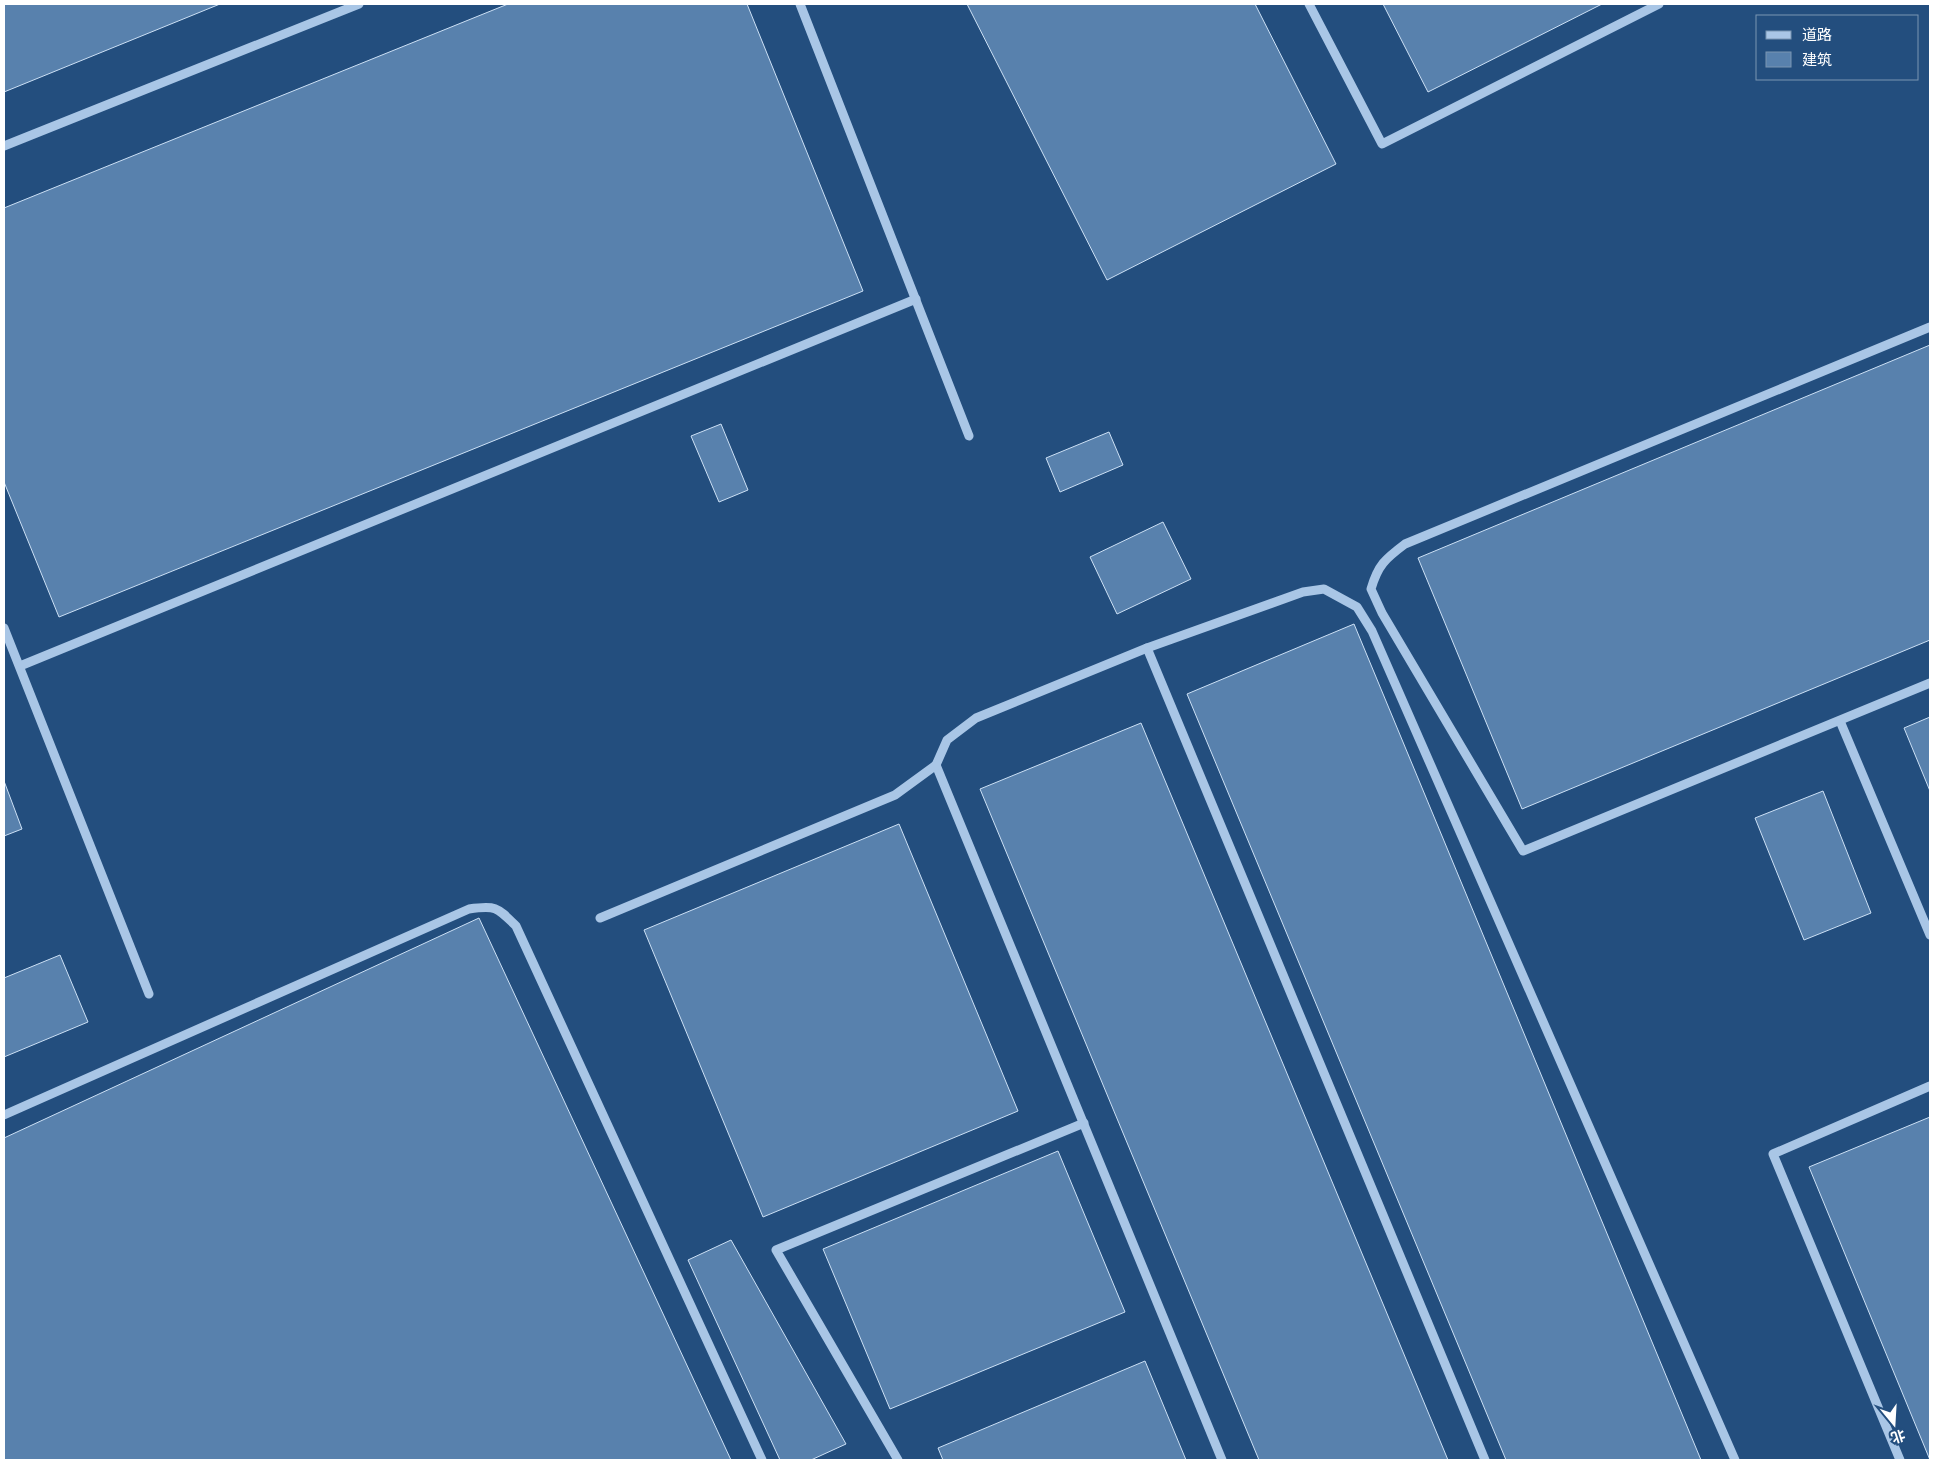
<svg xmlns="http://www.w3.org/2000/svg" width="1934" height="1464" font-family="Ubuntu,'Noto Sans SC',sans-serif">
	<rect width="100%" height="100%" fill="#234e7e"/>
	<!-- building -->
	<g fill="#5881ad" stroke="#cce0f5">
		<path d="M4 4H220L4 92Z"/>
		<path d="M508 4H747L863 291 59 617 4 482V208Z"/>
		<path d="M967 4H1255L1336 164 1107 280Z"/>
		<path d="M1383 4H1602L1428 92Z"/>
		<path d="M1930 345V640L1522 809 1418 558Z"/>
		<path d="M721 424 748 490 719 502 691 436Z"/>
		<path d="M1109 432 1123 465 1060 492 1046 458Z"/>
		<path d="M1163 522 1191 579 1117 614 1090 557Z"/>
		<path d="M1354 624 1701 1460H1506L1187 694Z"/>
		<path d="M1930 717V791L1904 728Z"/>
		<path d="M1141 723 1448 1460H1259L980 789Z"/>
		<path d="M4 781 22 829 4 836Z"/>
		<path d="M1823 791 1871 913 1804 940 1755 818Z"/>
		<path d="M899 824 1018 1111 763 1217 644 930Z"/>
		<path d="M479 918 731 1460H4V1138Z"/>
		<path d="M60 955 88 1022 4 1057V978Z"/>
		<path d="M1930 1117V1460L1809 1167Z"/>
		<path d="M1058 1151 1125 1312 890 1409 823 1249Z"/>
		<path d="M731 1240 846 1444 811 1460H780L688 1260Z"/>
		<path d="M1145 1361 1186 1460H943L938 1448Z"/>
	</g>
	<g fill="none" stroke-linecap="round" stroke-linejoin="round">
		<!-- minor -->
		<g stroke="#a9c6e6" stroke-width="9">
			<path d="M800 4 969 436"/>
			<path d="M1309 4 1382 144 1659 4"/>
			<path d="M4 146 359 4"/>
			<path d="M1930 327 1405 544C1385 559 1378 565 1371 589L1382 613 1523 851 1930 683"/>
			<path d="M4 628 149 994"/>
			<path d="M1147 648 1485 1460"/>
			<path d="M20 666 916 299"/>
			<path d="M1840 721 1930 935"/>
			<path d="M936 765 1222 1460"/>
			<path d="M600 918 895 795 936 765 947 740 976 718 1147 648 1303 592 1324 589 1357 607 1372 631 1735 1460"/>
			<path d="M4 1115 469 909C496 905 497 907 516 926L762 1460"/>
			<path d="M898 1460 776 1250 1084 1123"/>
			<path d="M1900 1460 1773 1154 1930 1086"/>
		</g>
	</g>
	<!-- border -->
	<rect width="1934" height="1464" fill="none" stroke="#ffffff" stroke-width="10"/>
	<!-- legend -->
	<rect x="1756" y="15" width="162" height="65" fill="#234e7e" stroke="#7b95b2"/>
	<rect x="1766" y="31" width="25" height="8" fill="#a9c6e6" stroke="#7b95b2"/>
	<text x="1802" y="40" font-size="15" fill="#ffffff">道路</text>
	<rect x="1766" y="52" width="25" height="15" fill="#5881ad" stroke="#7b95b2"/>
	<text x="1802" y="65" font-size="15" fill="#ffffff">建筑</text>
	<!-- north arrow -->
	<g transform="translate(1894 1424) rotate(162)" stroke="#234e7e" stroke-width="4" paint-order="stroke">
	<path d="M0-4L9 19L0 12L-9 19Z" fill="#ffffff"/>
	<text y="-8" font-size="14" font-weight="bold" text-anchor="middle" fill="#ffffff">北</text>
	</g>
</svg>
